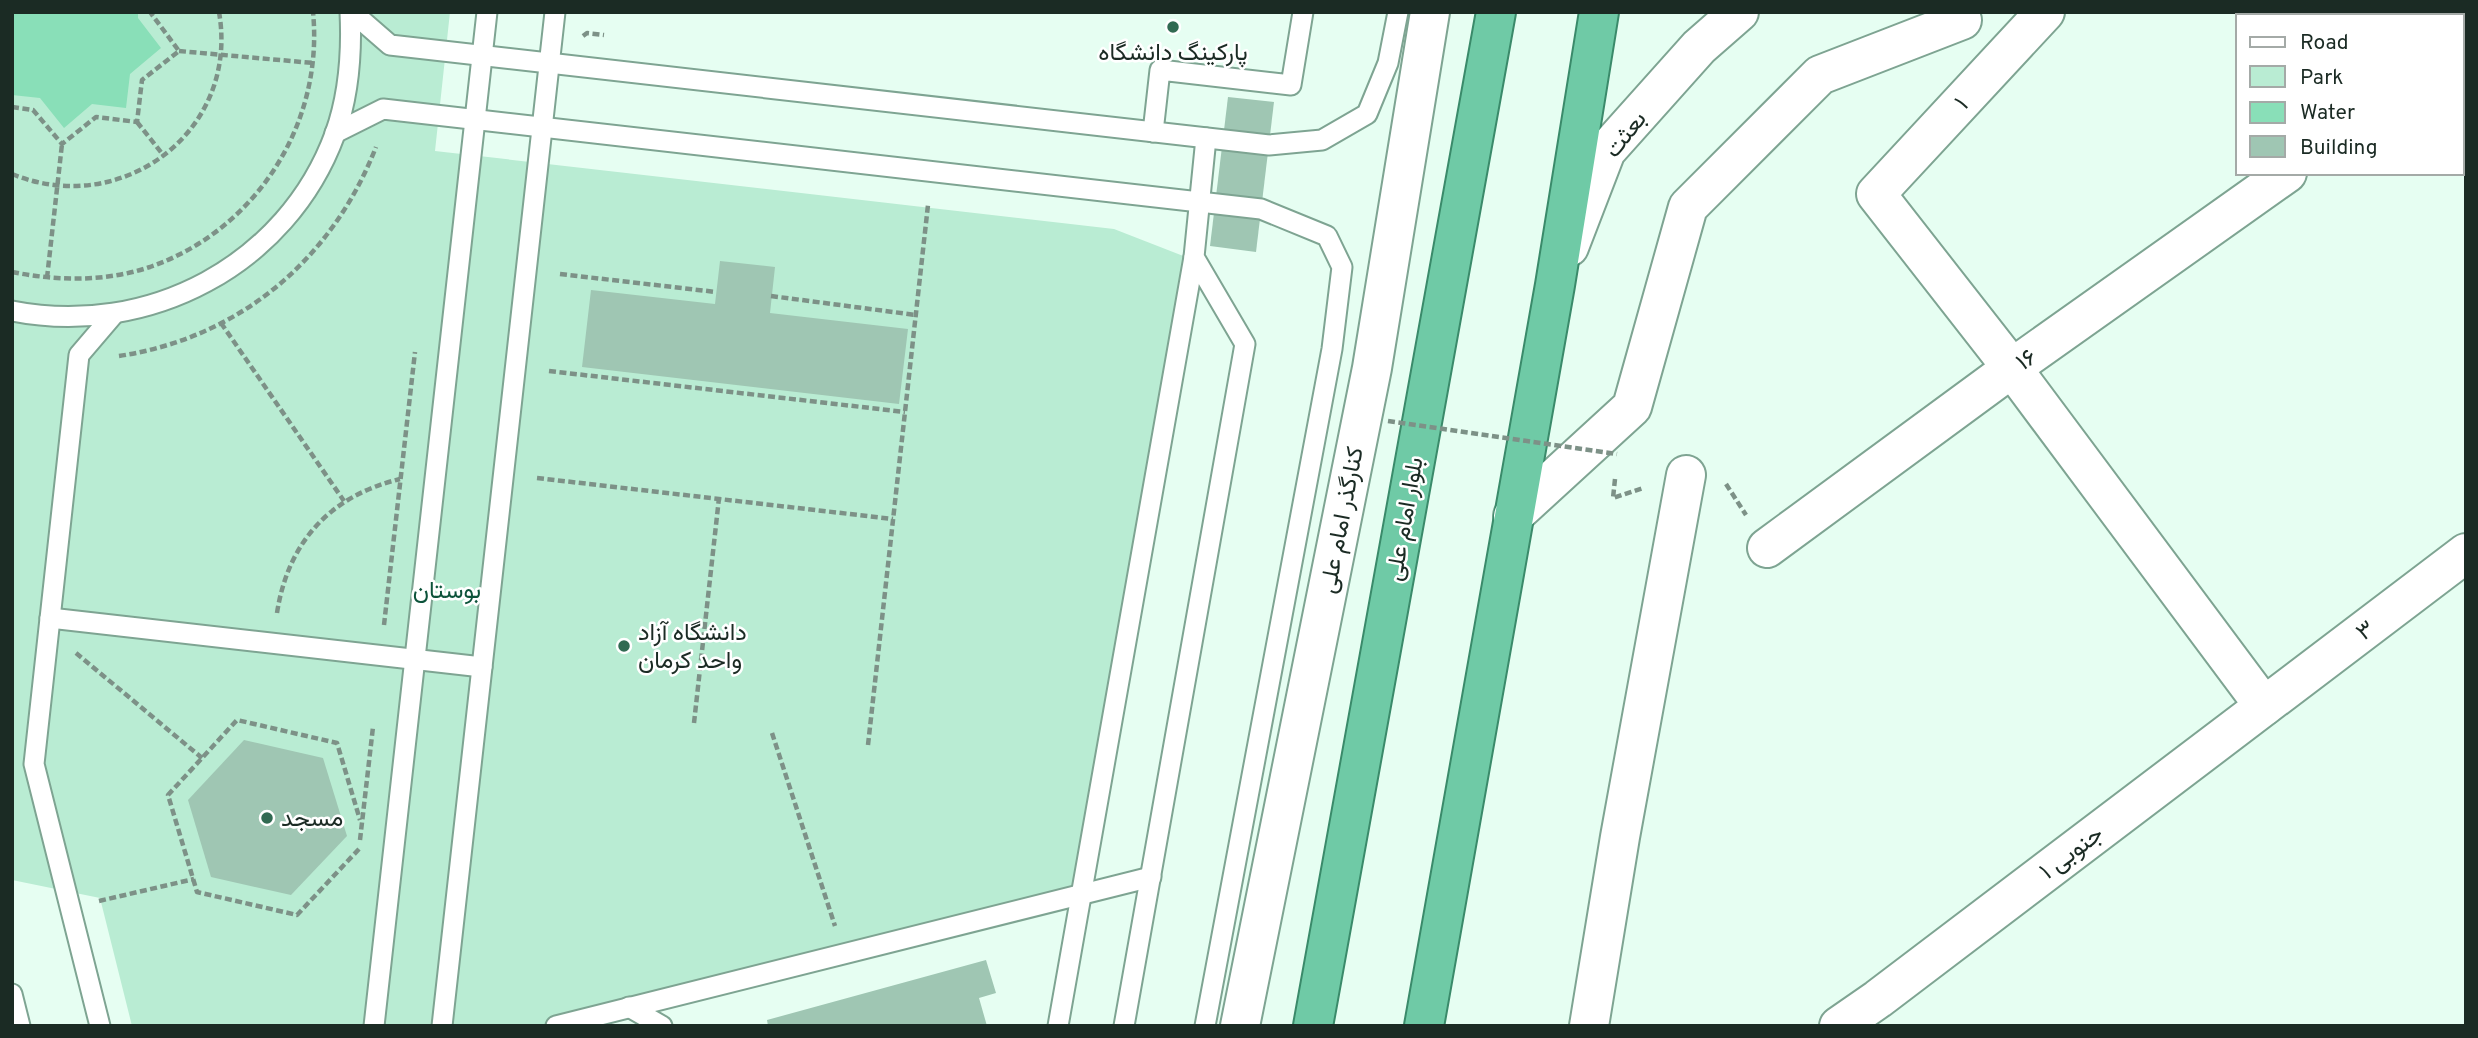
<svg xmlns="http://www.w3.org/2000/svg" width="2478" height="1038" font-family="Overpass,Vazirmatn,sans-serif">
	<rect width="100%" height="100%" fill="#e6fef2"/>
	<!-- green -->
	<path fill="#b9ecd3" d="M12 12H450L435 151 1114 229 1191 259 1079 891 543 1026H132L100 898 12 880Z"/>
	<!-- water -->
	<path fill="#89dfb8" d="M12 12H138V18L161 48 130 74 126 108 92 104 64 128 40 98 12 95Z"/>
	<!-- building -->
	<g fill="#9fc6b3">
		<path d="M1228 97 1274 102 1256 252 1210 246Z"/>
		<path d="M720 261 775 267 770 313 908 329 899 404 582 367 591 290 715 304Z"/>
		<path d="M244 740 323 758 347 836 291 895 211 877 188 800Z"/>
		<path d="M986 960 996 993 979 998 987 1026H768L767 1020Z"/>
	</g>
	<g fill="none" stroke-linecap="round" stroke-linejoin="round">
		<defs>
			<g id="service">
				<path d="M352 12 390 45 1269 145 1322 140 1367 114 1388 63 1398 12"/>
				<path d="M1153 132 1160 70 1291 85 1303 12"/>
				<path d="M335 133 383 109 1261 209 1327 236 1342 267 1332 349 1205 1026"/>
				<path d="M12 311C148 338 287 265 335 134 349 95 352 53 350 12"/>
				<path d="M50 618 482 667"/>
				<path d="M12 994 20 1026"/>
				<path d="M629 1007 662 1026"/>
				<path d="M100 1026 34 764 79 355 114 314"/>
				<path d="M374 1026 487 12"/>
				<path d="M442 1026 555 12"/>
				<path d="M556 1026 1151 877"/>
				<path d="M1058 1026 1194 257"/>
				<path d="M1124 1026 1245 344 1194 257 1206 138"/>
			</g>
			<g id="minor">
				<path d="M2045 12 1876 194 2012 368 2264 706"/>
				<path d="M1513 516 1632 407 1688 207 1820 75 1962 20"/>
				<path d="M1767 548 2012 368 2287 173"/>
				<path d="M1589 1026 1620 837 1686 475"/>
				<path d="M1839 1026 1878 999 2466 553"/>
			</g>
			<g id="tertiary">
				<path d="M2427 12 2449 16"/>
				<path d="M1569 247 1606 151 1699 47 1739 12"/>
				<path d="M1240 1026 1372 368 1430 12"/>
			</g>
			<g id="trunk">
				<path d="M1313 1026 1496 12"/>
				<path d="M1424 1026 1555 285 1599 12"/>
			</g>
		</defs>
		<!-- service casing -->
		<use href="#service" stroke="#7ea492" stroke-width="23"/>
		<!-- minor casing -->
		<use href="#minor" stroke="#7ea492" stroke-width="42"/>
		<!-- tertiary casing -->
		<use href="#tertiary" stroke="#7ea492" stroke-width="42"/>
		<!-- trunk casing -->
		<use href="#trunk" stroke="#3a8a6a" stroke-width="42"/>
		<!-- path -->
		<g stroke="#7d9187" stroke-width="4.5" stroke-dasharray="7 3.5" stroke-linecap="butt">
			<path d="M583 36 587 33 604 35"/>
			<path d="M179 51 313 63"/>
			<path d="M12 107 33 110 62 144 96 117 137 122 142 80 179 51 150 12"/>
			<path d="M137 122 164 156"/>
			<path d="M12 174C121 219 240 132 219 12"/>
			<path d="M12 272C58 281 105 282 150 267 256 230 324 124 313 12"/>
			<path d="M560 274 716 292"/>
			<path d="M47 278 62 144"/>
			<path d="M771 296 916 315"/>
			<path d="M221 323 344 501"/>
			<path d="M119 356C239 338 332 260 376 147"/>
			<path d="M549 371 905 412"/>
			<path d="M537 478 893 519"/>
			<path d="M1615 479 1613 498 1643 488"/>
			<path d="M1726 484 1746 515"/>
			<path d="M277 613C288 542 330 496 400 479"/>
			<path d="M384 625 415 352"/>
			<path d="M76 653 202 758"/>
			<path d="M694 723 719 498"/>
			<path d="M772 733 835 926"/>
			<path d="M868 745 928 205"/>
			<path d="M360 840 373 727"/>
			<path d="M359 849 297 915 197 892 168 795 237 720 337 743 360 820"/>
			<path d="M99 901 194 879"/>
		</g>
		<!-- service -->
		<use href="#service" stroke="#fff" stroke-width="19"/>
		<!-- minor -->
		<use href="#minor" stroke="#fff" stroke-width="38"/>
		<!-- tertiary -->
		<use href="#tertiary" stroke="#fff" stroke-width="38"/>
		<!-- trunk -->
		<use href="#trunk" stroke="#6fcaa6" stroke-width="38"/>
		<!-- path-bridge -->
		<path stroke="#7d9187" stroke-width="4.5" stroke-dasharray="7 3.5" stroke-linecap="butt" d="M1388 421 1617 454"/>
	</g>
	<!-- markers -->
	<g fill="#316a52" stroke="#fff" stroke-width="2.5">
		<circle cx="1173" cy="27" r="7"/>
		<circle cx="624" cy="646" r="7"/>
		<circle cx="267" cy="818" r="7"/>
	</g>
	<g text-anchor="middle" stroke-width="5" stroke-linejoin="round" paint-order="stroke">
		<!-- poi labels -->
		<g font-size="24" fill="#1b2b24" stroke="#fff" text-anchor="start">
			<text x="1173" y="60" text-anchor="middle">پارکینگ دانشگاه</text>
			<text x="638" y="640">دانشگاه آزاد<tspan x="638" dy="28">واحد کرمان</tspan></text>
			<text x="281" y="826">مسجد</text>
		</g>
		<!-- street labels -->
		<g font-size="24" fill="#1b2b24" stroke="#fff">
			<text transform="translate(1961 103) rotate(-47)" y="8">۱</text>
			<text transform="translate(1625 134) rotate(-52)" y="8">بعثت</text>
			<text transform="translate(2026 359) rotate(-35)" y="8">۱۶</text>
			<text transform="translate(1404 519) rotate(-80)" y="8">بلوار امام علی</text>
			<text transform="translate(1341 520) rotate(-79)" y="8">کنارگذر امام علی</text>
			<text transform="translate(2365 630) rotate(-37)" y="8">۳</text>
			<text transform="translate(2071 852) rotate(-37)" y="8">۱ جنوبی</text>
		</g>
		<!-- park labels -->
		<g font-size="24" fill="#0c533a" stroke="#fff">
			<text x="447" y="598">بوستان</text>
		</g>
	</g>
	<!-- border -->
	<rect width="2478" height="1038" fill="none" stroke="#1b2b24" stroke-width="28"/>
	<!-- legend -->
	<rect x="2236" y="14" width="228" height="161" fill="#ffffff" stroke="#a4aaa7" stroke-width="2"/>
	<rect x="2250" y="37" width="35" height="10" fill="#ffffff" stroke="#a4aaa7" stroke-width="2"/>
	<text x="2300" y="49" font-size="21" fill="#1b2b24">Road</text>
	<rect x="2250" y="66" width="35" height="21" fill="#b9ecd3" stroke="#a4aaa7" stroke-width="2"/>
	<text x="2300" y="84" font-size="21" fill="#1b2b24">Park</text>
	<rect x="2250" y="102" width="35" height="21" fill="#89dfb8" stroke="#a4aaa7" stroke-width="2"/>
	<text x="2300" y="119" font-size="21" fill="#1b2b24">Water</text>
	<rect x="2250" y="136" width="35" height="21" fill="#9fc6b3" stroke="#a4aaa7" stroke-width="2"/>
	<text x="2300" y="154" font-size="21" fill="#1b2b24">Building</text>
</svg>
